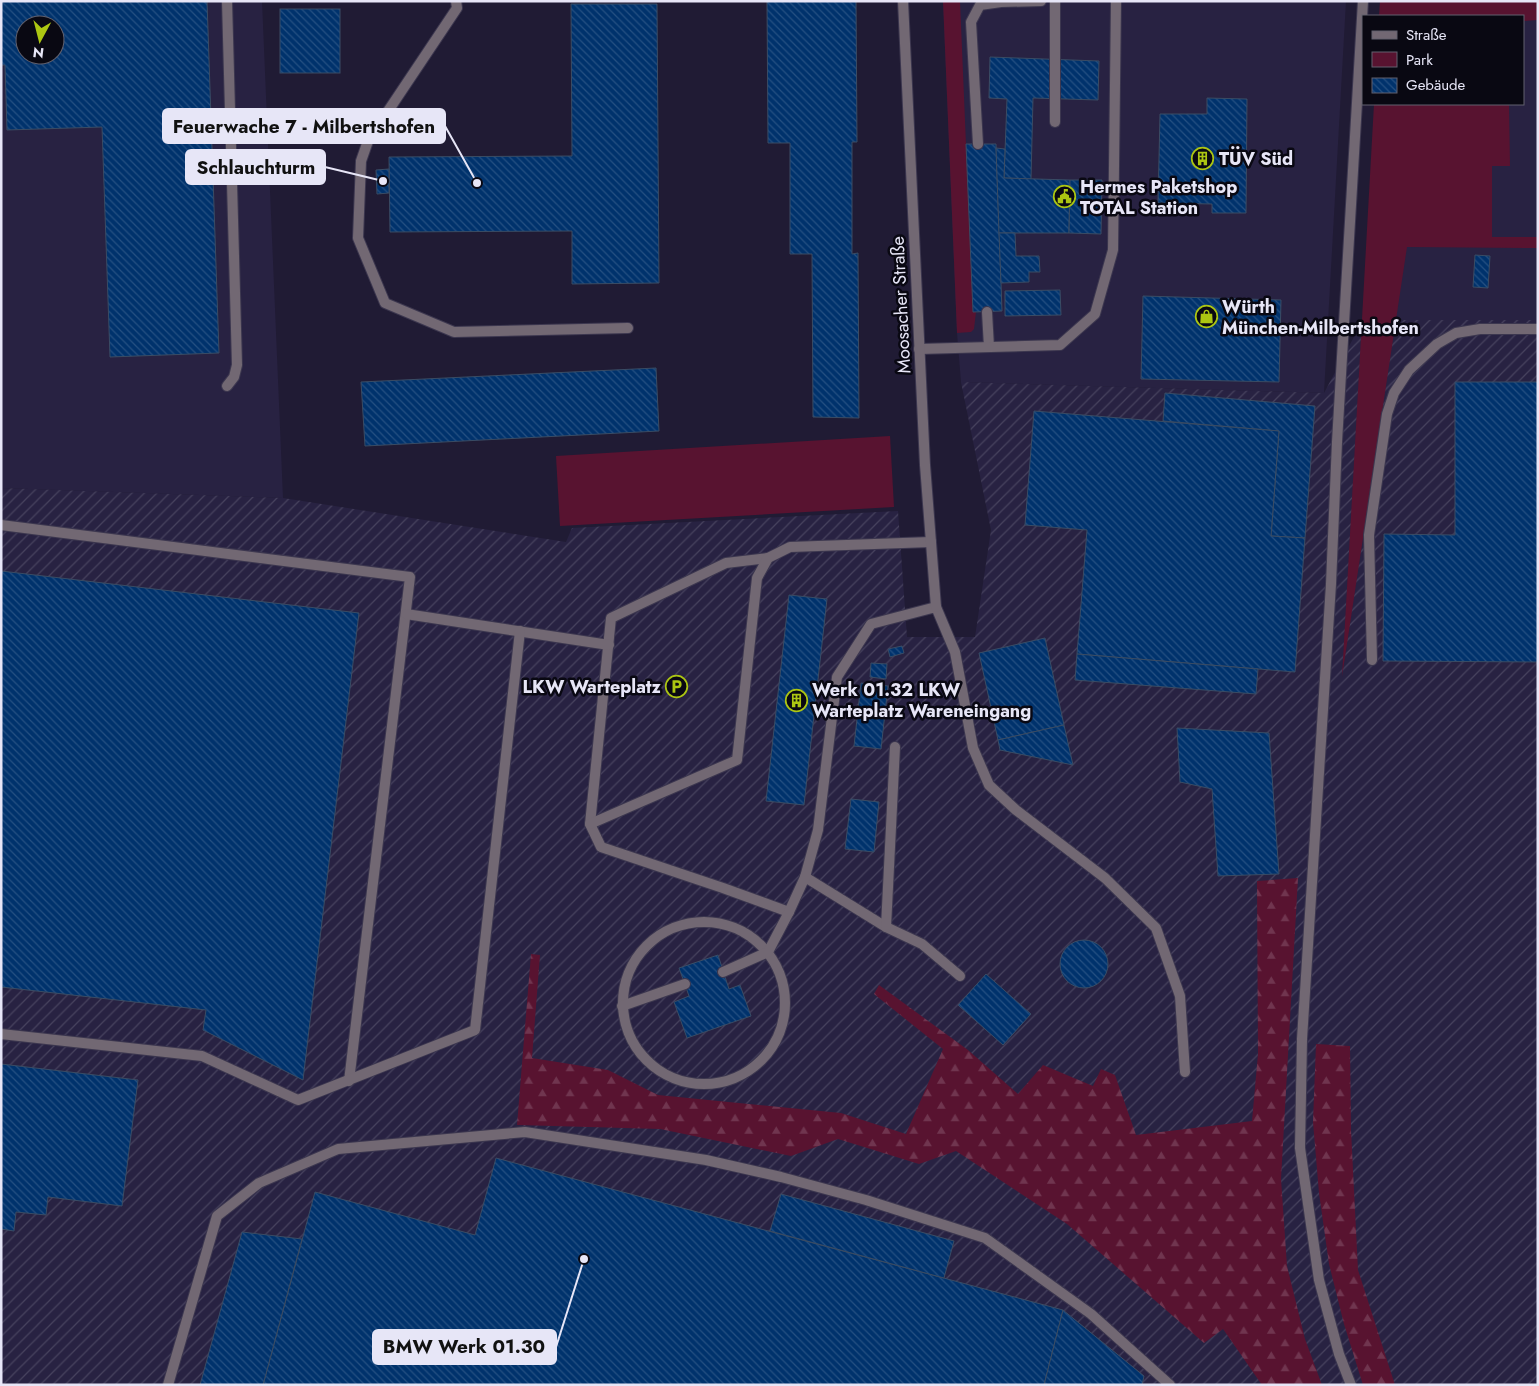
<svg xmlns="http://www.w3.org/2000/svg" width="1539" height="1386" font-family="Jost,sans-serif">
	<defs>
		<pattern id="industrial-furrows" width="10" height="10" patternUnits="userSpaceOnUse" patternTransform="scale(1.25)"><rect width="10" height="10" fill="#282242"/><path d="M-1 1l2-2M0 10L10 0M9 11l2-2" fill="none" stroke="#47425e"/></pattern>
		<pattern id="forest-firs" width="22" height="20" patternUnits="userSpaceOnUse" patternTransform="scale(1.25)"><rect width="22" height="20" fill="#581330"/><path d="M5 1l3.5 6h-7zM16 11l3.5 6h-7z" fill="#70354f"/></pattern>
		<pattern id="building-back-hatch" width="6" height="6" patternUnits="userSpaceOnUse" patternTransform="scale(1.25)"><rect width="6" height="6" fill="#00326c"/><path d="M-1 5l2 2M0 0l6 6M5-1l2 2" fill="none" stroke="#255082"/></pattern>
	</defs>
	<rect width="100%" height="100%" fill="#201b34"/>
	<!-- built -->
	<g fill="#282242" fill-rule="evenodd">
		<path d="M1 1H262L283 498 1 488ZM25 25H55V55H25Z"/>
		<path d="M943 1H1346L1324 393 961 382 957 333Z"/>
		<path d="M1538 1V320H1363L1377 104H1523V16Z"/>
	</g>
	<!-- industrial -->
	<path fill="url(#industrial-furrows)" d="M1363 320H1538V1385H1V488L283 498 566 542 572 528 898 511 907 637H975L991 530 961 382 1324 393Z"/>
	<!-- green -->
	<g fill="#581330">
		<path d="M943 1H960L973 312H976L974 329 971 332 957 333Z"/>
		<path d="M1380 1H1538V20L1523 21V16H1379Z"/>
		<path d="M1374 104H1509L1510 166H1492V237H1538V248L1407 247 1342 677Z"/>
		<path d="M890 436 894 507 560 526 556 456Z"/>
	</g>
	<!-- forest -->
	<g fill="url(#forest-firs)">
		<path d="M1298 878 1281 1179 1287 1266 1305 1339 1322 1385H1262L1223 1329 1204 1343 1067 1224 956 1151 919 1164 838 1139 791 1156 660 1129 517 1125 531 954 540 955 532 1058 608 1070 658 1095 841 1113 906 1134 943 1049 874 994 879 985 968 1050 1018 1094 1043 1065 1093 1086 1101 1069 1115 1075 1136 1135 1252 1121 1258 1054 1257 881Z"/>
		<path d="M1316 1044 1350 1046 1351 1130 1358 1270 1395 1385H1363L1344 1324 1329 1264 1319 1193 1313 1122Z"/>
	</g>
	<!-- building -->
	<g fill="url(#building-back-hatch)" stroke="#3a4c64" fill-rule="evenodd">
		<path d="M1 1H207L219 353 110 357 102 127 7 130 5 65H1ZM25 25H55V55H25Z"/>
		<path d="M767 1H856L857 142H852V254L858 253 859 418 813 417 812 254H790V143H768Z"/>
		<path d="M571 4H657L659 283 572 284V231L390 232 389 157 572 156Z"/>
		<rect x="280" y="9" width="60" height="64"/>
		<path d="M990 57 1099 61 1098 100 1033 98 1031 179 1004 178 1007 99 989 98Z"/>
		<path d="M1207 98 1247 99 1246 213H1212V204L1158 203 1160 114H1207Z"/>
		<path d="M966 144H996L1002 311 973 312Z"/>
		<path d="M996 148 1005 149 1004 178 1070 180 1069 233H999Z"/>
		<path d="M389 169V193L377 194 376 170Z"/>
		<path d="M1070 180H1102L1101 234 1069 233Z"/>
		<path d="M999 233H1015L1016 256H1039L1040 272H1029V282L1001 283Z"/>
		<path d="M1475 255 1490 256 1488 288 1473 287Z"/>
		<path d="M1060 290 1061 315 1005 316V291Z"/>
		<path d="M1143 296 1281 300 1279 382 1141 379Z"/>
		<path d="M656 368 659 431 365 446 361 382Z"/>
		<path d="M1455 382H1538V662L1383 661 1384 534 1455 535Z"/>
		<path d="M1165 393 1315 406 1305 538 1271 536 1279 431 1163 421Z"/>
		<path d="M1034 411 1279 431 1271 536 1305 538 1295 672 1077 654 1087 530 1025 525Z"/>
		<path d="M1 571 359 613 303 1080 203 1030 206 1010 1 987Z"/>
		<path d="M789 595 827 599 804 805 766 801Z"/>
		<path d="M1045 638 1064 725 998 740 979 653Z"/>
		<path d="M902 646 904 653 890 657 888 649Z"/>
		<path d="M1077 654 1258 669 1256 694 1075 680Z"/>
		<path d="M871 663 887 664 886 679 870 677Z"/>
		<path d="M861 683 888 686 881 749 854 746Z"/>
		<path d="M1064 725 1073 765 1000 750 998 740Z"/>
		<path d="M1177 728 1269 733 1279 874 1218 876 1212 789 1180 782Z"/>
		<path d="M851 799 879 802 874 852 845 849Z"/>
		<circle cx="1084" cy="964" r="24"/>
		<path d="M718 955 729 989 740 985 751 1016 687 1038 674 1002 689 996 679 968Z"/>
		<path d="M986 974 1031 1014 1003 1045 958 1005Z"/>
		<path d="M1 1064 138 1080 122 1206 48 1197 46 1215 16 1212 14 1231 1 1229Z"/>
		<path d="M496 1158 1063 1310 1044 1385H263L315 1192 475 1235Z"/>
		<path d="M781 1194 954 1241 944 1278 770 1231Z"/>
		<path d="M242 1232 302 1239 263 1385H200Z"/>
		<path d="M1063 1310 1144 1376 1142 1385H1044Z"/>
	</g>
	<g fill="none" stroke-linecap="round" stroke-linejoin="round">
		<defs>
			<g id="lane">
				<path d="M227 1 237 365 234 377 227 386"/>
				<path d="M456 1 457 8 368 141 361 161 358 238 385 303 454 332 628 328"/>
				<path d="M1055 1V122"/>
				<path d="M978 144 971 22 980 5 1001 2 1041 1"/>
				<path d="M987 312 989 347"/>
				<path d="M919 349 1060 345 1095 314 1113 250 1116 1"/>
				<path d="M1 525 410 577 349 1081"/>
				<path d="M768 558 726 563 611 618 590 824 601 847 723 888 789 912"/>
				<path d="M406 614 609 645"/>
				<path d="M1372 660 1369 535 1387 414 1394 393 1409 370 1437 344 1456 333 1480 329H1538"/>
				<path d="M590 824 737 760 757 578 768 558 790 547 931 542"/>
				<path d="M805 877 886 927 922 944 960 976"/>
				<circle cx="704" cy="1003" r="81"/>
				<path d="M886 927 895 747"/>
				<path d="M723 972 768 952 789 912 805 877 818 830 837 677 871 624 936 607 955 652 973 748 989 785 1016 810 1105 878 1156 928 1180 996 1185 1072"/>
				<path d="M622 1006 685 984"/>
				<path d="M1 1034 202 1056 298 1100 475 1030 520 631"/>
				<path d="M168 1385 217 1216 259 1183 338 1149 525 1132 706 1160 781 1177 866 1200 985 1238 1091 1314 1170 1385"/>
				<path d="M1351 1385 1339 1354 1319 1280 1300 1148 1302 1039 1331 584 1337 442 1363 1"/>
			</g>
			<path id="street" d="M903 1 925 465 936 607"/>
		</defs>
		<!-- lane casing -->
		<use href="#lane" stroke="#3c374f" stroke-width="12"/>
		<!-- street casing -->
		<use href="#street" stroke="#3c374f" stroke-width="12"/>
		<!-- lane -->
		<use href="#lane" stroke="#726873" stroke-width="10"/>
		<!-- street -->
		<use href="#street" stroke="#726873" stroke-width="10"/>
	</g>
	<!-- icons -->
	<defs>
		<symbol id="building-ring" viewBox="-11 -11 22 22"><circle r="9.5" fill="#090812" stroke="#acc612" stroke-width="1.5"/><path d="M-4-6H4V6H1V3H-1V6H-4ZM-2.5-4.3h1.7v1.8h-1.7ZM.8-4.3h1.7v1.8H.8ZM-2.5-1h1.7V.8h-1.7ZM.8-1h1.7V.8H.8Z" fill="#acc612"/></symbol>
		<symbol id="civic-ring" viewBox="-11 -11 22 22"><circle r="9.5" fill="#090812" stroke="#acc612" stroke-width="1.5"/><path d="M-.6-6.5H3V-4.5H.6V-3L4-1V1h2V6H-6V1h2V-1L-.6-3ZM-1.2 2.5V6h2.4V2.5Z" fill="#acc612"/></symbol>
		<symbol id="shop-ring" viewBox="-11 -11 22 22"><circle r="9.5" fill="#090812" stroke="#acc612" stroke-width="1.5"/><path d="M-5-2.5h2.3a2.7 3.5 0 0 1 5.4 0H5L5.5 6h-11ZM-1.5-2.5h3a1.5 2.3 0 0 0-3 0Z" fill="#acc612"/></symbol>
		<symbol id="parking-ring" viewBox="-11 -11 22 22"><circle r="9.5" fill="#090812" stroke="#acc612" stroke-width="1.5"/><path d="M-3.5-5.5H1a3.5 3.5 0 0 1 0 7H-1V5.5H-3.5ZM-1-3.4V-.6H.8a1.4 1.4 0 0 0 0-2.8Z" fill="#acc612"/></symbol>
	</defs>
	<g fill-rule="evenodd">
		<use href="#building-ring" x="1190" y="146" width="25" height="25"/>
		<use href="#civic-ring" x="1052" y="184" width="25" height="25"/>
		<use href="#shop-ring" x="1194" y="304" width="25" height="25"/>
		<use href="#parking-ring" x="664" y="674" width="25" height="25"/>
		<use href="#building-ring" x="784" y="688" width="25" height="25"/>
	</g>
	<g text-anchor="middle" stroke-width="5" stroke-linejoin="round" paint-order="stroke">
		<!-- poi labels -->
		<g font-size="18" font-weight="bold" fill="#e7e6f7" stroke="#090812" text-anchor="start">
			<text x="1219" y="165">TÜV Süd</text>
			<text x="1080" y="193">Hermes Paketshop<tspan x="1080" dy="21">TOTAL Station</tspan></text>
			<text x="1222" y="313">Würth<tspan x="1222" dy="21">München-Milbertshofen</tspan></text>
			<text x="661" y="693" text-anchor="end">LKW Warteplatz</text>
			<text x="812" y="696">Werk 01.32 LKW<tspan x="812" dy="21">Warteplatz Wareneingang</tspan></text>
		</g>
		<!-- street labels -->
		<g font-size="18" fill="#e7e6f7" stroke="#090812">
			<text transform="translate(901 305) rotate(-93)" y="6">Moosacher Straße</text>
		</g>
	</g>
	<!-- callouts -->
	<path fill="none" stroke="#e7e6f7" stroke-width="2" d="M477 183L445 126M383 181L325 167M584 1259L556 1347"/>
	<g fill="#e7e6f7" stroke="#090812" stroke-width="2">
		<circle cx="477" cy="183" r="5"/>
		<circle cx="383" cy="181" r="5"/>
		<circle cx="584" cy="1259" r="5"/>
	</g>
	<g fill="#e7e6f7" stroke="#e7e6f7" stroke-width="2">
		<rect x="163" y="109" width="282" height="34" rx="5"/>
		<rect x="186" y="150" width="139" height="34" rx="5"/>
		<rect x="373" y="1330" width="183" height="34" rx="5"/>
	</g>
	<g font-size="19" text-anchor="middle" font-weight="bold" fill="#111">
		<text x="304" y="133">Feuerwache 7 - Milbertshofen</text>
		<text x="256" y="174">Schlauchturm</text>
		<text x="464" y="1353">BMW Werk 01.30</text>
	</g>
	<!-- border -->
	<rect width="1539" height="1386" fill="none" stroke="#e7e6f7" stroke-width="5"/>
	<!-- legend -->
	<rect x="1362" y="15" width="162" height="90" fill="#090812" stroke="#62616e"/>
	<rect x="1372" y="31" width="25" height="8" fill="#726873" stroke="#62616e"/>
	<text x="1406" y="40" font-size="15" fill="#e7e6f7">Straße</text>
	<rect x="1372" y="52" width="25" height="15" fill="#581330" stroke="#62616e"/>
	<text x="1406" y="65" font-size="15" fill="#e7e6f7">Park</text>
	<rect x="1372" y="78" width="25" height="15" fill="url(#building-back-hatch)" stroke="#62616e"/>
	<text x="1406" y="90" font-size="15" fill="#e7e6f7">Gebäude</text>
	<!-- north arrow -->
	<g transform="translate(40 40) rotate(187)"><circle r="24" fill="#090812" stroke="#62616e"/>
	<path d="M0-4L9 19L0 12L-9 19Z" fill="#acc612"/>
	<text y="-8" font-size="14" font-weight="bold" text-anchor="middle" fill="#e7e6f7">N</text>
	</g>
</svg>
